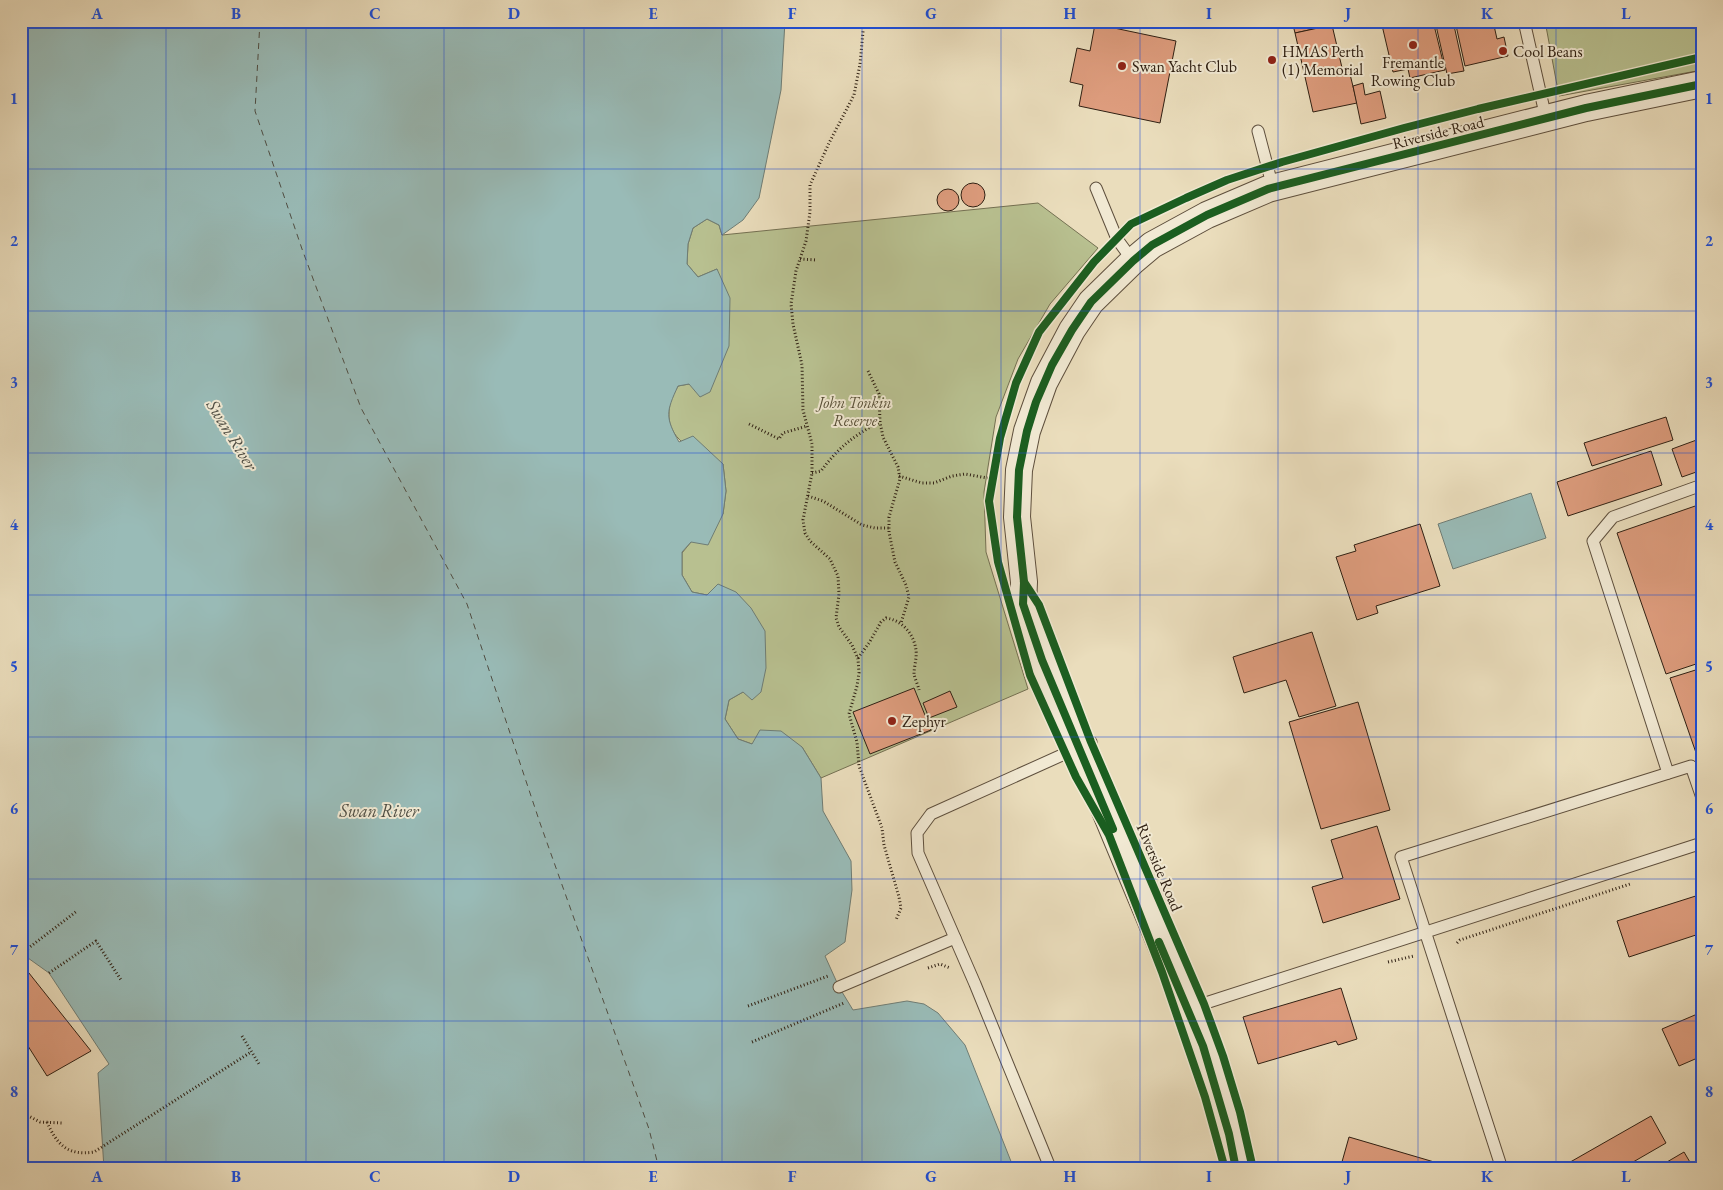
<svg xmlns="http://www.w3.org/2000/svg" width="1723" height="1190" font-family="'EB Garamond',serif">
	<rect width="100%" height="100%" fill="#eaddbc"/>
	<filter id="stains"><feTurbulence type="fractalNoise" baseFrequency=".004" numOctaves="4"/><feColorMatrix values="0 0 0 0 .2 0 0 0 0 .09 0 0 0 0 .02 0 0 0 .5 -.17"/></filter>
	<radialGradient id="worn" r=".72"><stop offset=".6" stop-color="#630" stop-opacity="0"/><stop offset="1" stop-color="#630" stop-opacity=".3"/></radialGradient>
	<!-- green -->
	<g fill="#b8c090" stroke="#747052">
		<path d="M1545 21H1702V70L1559 96Z"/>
		<path d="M1038 203 1098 248 1050 304 1018 359 996 417 984 492 986 552 1028 689 821 778 802 747 752 744 738 739 725 719 729 700 743 692 707 595 692 592 682 575V553L691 542 723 514 726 491 723 464C697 451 662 442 670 404 671 398 675 392 678 386L689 384 717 269 698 277 687 264 688 244 693 228 707 219 719 225 722 235Z"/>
	</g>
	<!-- water -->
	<g fill="#99bbb7" stroke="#6f7d75">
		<path d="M21 21H785L781 90 759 198 743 220 722 235 719 225 707 219 693 228 688 244 687 264 698 277 717 269 730 298 729 346 710 392 700 397 689 384 678 386C666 412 665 417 679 442L693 436 723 464 726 491 723 514 708 545 691 542 682 552V575L692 592 707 595 718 584 736 592 751 608 765 631 766 668 761 692 752 700 743 692 729 700 725 719 738 739 752 744 760 730 781 731 802 747 821 778 823 811 851 861 852 890 845 942 825 956 839 987 853 1010 907 1001 924 1004 938 1013 965 1045 1014 1169H104L98 1073 109 1064 49 973 21 953Z"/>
		<path d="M1531 493 1546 538 1453 569 1438 524Z"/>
	</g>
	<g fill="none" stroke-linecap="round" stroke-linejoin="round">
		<!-- ferry -->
		<path stroke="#4f4e44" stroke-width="1" stroke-dasharray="6 5" stroke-linecap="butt" d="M260 21 255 111 302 249 361 408 467 604 540 823 649 1129 659 1169"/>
	</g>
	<!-- building -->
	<g fill="#dd9c7d" stroke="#2f2013">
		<path d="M1292 21H1337V24L1295 33Z"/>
		<path d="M1381 21H1433L1445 70 1410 78 1408 69 1393 72Z"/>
		<path d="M1435 21H1453L1464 71 1447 74Z"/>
		<path d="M1455 21H1493L1497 39 1504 37 1508 56 1465 66Z"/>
		<path d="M1095 24 1176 41 1160 123 1079 106 1083 85 1070 82 1077 48 1090 51Z"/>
		<path d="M1332 25 1343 72 1349 70 1357 103 1313 112 1295 33Z"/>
		<path d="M1363 83 1365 95 1380 91 1386 118 1361 124 1353 86Z"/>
		<circle cx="973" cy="195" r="12"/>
		<circle cx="948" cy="200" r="11"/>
		<path d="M1666 417 1673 440 1592 466 1584 443Z"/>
		<path d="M1702 438V470L1682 477 1672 449Z"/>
		<path d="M1651 451 1662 485 1568 516 1557 482Z"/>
		<path d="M1701 504 1702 662 1666 674 1617 533Z"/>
		<path d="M1420 524 1440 586 1376 606 1378 613 1357 620 1336 557 1356 551 1354 545Z"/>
		<path d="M1312 632 1336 706 1299 717 1286 680 1244 693 1233 657Z"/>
		<path d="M1702 668V770L1670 678Z"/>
		<path d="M914 688 931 730 870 754 853 712Z"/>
		<path d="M950 691 957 707 929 718 923 703Z"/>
		<path d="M1358 702 1390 810 1321 829 1289 722Z"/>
		<path d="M1377 826 1400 899 1323 923 1312 887 1343 878 1331 840Z"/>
		<path d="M1702 894V933L1629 957 1617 921Z"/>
		<path d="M21 963 91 1051 47 1076 21 1035Z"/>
		<path d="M1341 988 1357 1039 1338 1045 1336 1041 1258 1064 1243 1017Z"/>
		<path d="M1702 1012V1056L1679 1066 1662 1029Z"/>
		<path d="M1651 1116 1666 1143 1621 1169H1558Z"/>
		<path d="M1349 1137 1441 1164 1440 1169H1340Z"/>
		<path d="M1684 1152 1694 1169H1655Z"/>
	</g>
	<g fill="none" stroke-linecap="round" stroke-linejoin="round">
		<defs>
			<g id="service">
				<path d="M1524 21 1546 118"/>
				<path d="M1258 131 1273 188"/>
				<path d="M1096 188 1117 239 1133 261"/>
				<path d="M1668 773 1593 541 1613 517 1702 485"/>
				<path d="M839 987 955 938"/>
				<path d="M1187 1009 1702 843"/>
				<path d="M1052 1169 1049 1165 975 984 918 853 917 833 931 814 1091 742"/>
				<path d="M1502 1169 1401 857 1691 766 1702 798"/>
			</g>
			<path id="tertiary" d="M1236 1169 1229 1134 1203 1046 1042 660 1023 604 1024 582 1017 517 1019 470 1027 431 1044 383 1072 330 1091 302 1133 261 1152 245 1207 215 1268 189 1586 108 1702 84"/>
		</defs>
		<!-- service casing -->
		<use href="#service" stroke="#5e4f3d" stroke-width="13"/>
		<!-- tertiary casing -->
		<use href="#tertiary" stroke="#5e4f3d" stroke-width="28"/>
		<!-- path -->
		<g stroke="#2f2013" stroke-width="3" stroke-dasharray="1 2.5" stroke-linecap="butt">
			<path d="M864 21 860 64 854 95 829 143 810 185V212L806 241 796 271 791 304 793 324 802 365 803 410 812 444V473L803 520 805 533 810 541 830 559 838 576 839 594 836 618 839 627 852 645 858 659 859 673 857 686 849 714 857 742 859 766 882 828 884 845 899 897 901 908 896 920"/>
			<path d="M1637 72 1702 57"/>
			<path d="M1365 139 1516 100"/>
			<path d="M1127 228 1131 224 1193 195"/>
			<path d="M800 259 817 260"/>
			<path d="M1083 276 1107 249"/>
			<path d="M868 371 879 394 880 422 883 437 898 467 900 479 889 517V532L895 562 906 585 909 597 901 623"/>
			<path d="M1008 412 1016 383 1039 332 1056 310"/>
			<path d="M749 424 779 439 783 433 807 426"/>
			<path d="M999 446 1002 433"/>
			<path d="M812 473 821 471C838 448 854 435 880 422"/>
			<path d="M899 476 922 483H934L952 476 965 474 993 479"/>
			<path d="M808 496 823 501 862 525 875 528H889"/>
			<path d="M995 540 989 501 995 467"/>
			<path d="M858 658 869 643 881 622 886 618C902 620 914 634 916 650 917 658 914 667 914 674 915 679 918 685 919 690"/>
			<path d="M1457 943 1460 940 1630 884"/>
			<path d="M22 953 77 911"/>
			<path d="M1388 962 1414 956"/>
			<path d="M928 968 940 964 950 968"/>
			<path d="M49 973 96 941 121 980"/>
			<path d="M748 1006 828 976"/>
			<path d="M242 1036 259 1064"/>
			<path d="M752 1042 844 1003"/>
			<path d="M21 1112 40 1122 63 1123"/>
			<path d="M47 1122C57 1145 68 1156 94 1152L251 1052"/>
		</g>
		<!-- service -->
		<use href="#service" stroke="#f1e9d3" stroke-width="11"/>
		<!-- tertiary -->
		<use href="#tertiary" stroke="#f1e9d3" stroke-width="26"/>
		<defs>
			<g id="cycleway">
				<path d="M1024 582 1039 605 1091 742 1204 1004 1223 1056 1240 1112 1253 1169"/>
				<path d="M1113 829 1042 660 1023 604 1024 582 1017 517 1019 470 1027 431 1036 402 1052 365 1072 330 1091 302 1133 261 1152 245 1207 215 1268 189 1586 108 1702 84"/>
				<path d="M1159 942 1203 1046 1229 1134 1236 1169"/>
				<path d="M1225 1169 1205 1097 1162 972 1109 835 1076 777 1030 675 998 562 989 501 1000 438 1016 383 1039 332 1094 262 1131 224 1186 198 1227 180 1282 162 1404 128 1478 109 1702 57"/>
			</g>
		</defs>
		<!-- cycleway casing -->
		<use href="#cycleway" stroke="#f1e9d3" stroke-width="11"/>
		<!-- cycleway -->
		<use href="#cycleway" stroke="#1b5e20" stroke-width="8"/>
	</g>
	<!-- grid -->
	<path fill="none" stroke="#1d4ed8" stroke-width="1" stroke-opacity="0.55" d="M166 21V1169M306 21V1169M444 21V1169M584 21V1169M722 21V1169M862 21V1169M1001 21V1169M1140 21V1169M1278 21V1169M1418 21V1169M1556 21V1169M21 169H1702M21 311H1702M21 453H1702M21 595H1702M21 737H1702M21 879H1702M21 1021H1702"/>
	<!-- markers -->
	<g fill="#8f2418" stroke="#f1e9d3" stroke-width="2">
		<circle cx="1413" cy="45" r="5"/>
		<circle cx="1503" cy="51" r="5"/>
		<circle cx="1272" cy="60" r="5"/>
		<circle cx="1122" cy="66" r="5"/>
		<circle cx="892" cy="721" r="5"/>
	</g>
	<g text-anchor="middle" stroke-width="4" stroke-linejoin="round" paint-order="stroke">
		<!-- poi labels -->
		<g font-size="16" fill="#2f2013" stroke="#f1e9d3" text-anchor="start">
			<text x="1282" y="57">HMAS Perth<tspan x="1282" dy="18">(1) Memorial</tspan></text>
			<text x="1513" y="57">Cool Beans</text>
			<text x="1413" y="68" text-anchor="middle">Fremantle<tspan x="1413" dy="18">Rowing Club</tspan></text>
			<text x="1132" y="72">Swan Yacht Club</text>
			<text x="902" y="727">Zephyr</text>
		</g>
		<!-- street labels -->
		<g font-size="16" fill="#2f2013" stroke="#f1e9d3">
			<text transform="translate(1438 132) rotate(-14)" y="6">Riverside Road</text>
			<text transform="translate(1160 867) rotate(67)" y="6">Riverside Road</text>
		</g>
		<!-- park labels -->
		<g font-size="16" font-style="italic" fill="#585038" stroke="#f1e9d3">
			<text x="855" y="408">John Tonkin<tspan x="855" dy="18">Reserve</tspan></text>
		</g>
		<!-- water labels -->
		<g font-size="18" font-style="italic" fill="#4f4e44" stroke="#f1e9d3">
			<text transform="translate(232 435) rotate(58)" y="6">Swan River</text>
			<text x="379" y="817">Swan River</text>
		</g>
	</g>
	<!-- margin -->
	<rect width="1723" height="1190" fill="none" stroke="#eaddbc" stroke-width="55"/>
	<rect x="28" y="28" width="1668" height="1134" fill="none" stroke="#1d4ed8" stroke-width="2"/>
	<g font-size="16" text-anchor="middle" font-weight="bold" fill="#1d4ed8">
		<text x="97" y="19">A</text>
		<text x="236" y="19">B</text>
		<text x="375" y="19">C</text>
		<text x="514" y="19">D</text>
		<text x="653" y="19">E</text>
		<text x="792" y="19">F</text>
		<text x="931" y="19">G</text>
		<text x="1070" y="19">H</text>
		<text x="1209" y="19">I</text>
		<text x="1348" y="19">J</text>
		<text x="1487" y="19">K</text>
		<text x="1626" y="19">L</text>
		<text x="14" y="104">1</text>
		<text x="1709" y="104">1</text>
		<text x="14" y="246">2</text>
		<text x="1709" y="246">2</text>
		<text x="14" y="388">3</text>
		<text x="1709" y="388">3</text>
		<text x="14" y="530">4</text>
		<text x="1709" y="530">4</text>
		<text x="14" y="672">5</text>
		<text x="1709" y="672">5</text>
		<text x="14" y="814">6</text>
		<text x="1709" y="814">6</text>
		<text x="14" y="955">7</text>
		<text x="1709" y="955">7</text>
		<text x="14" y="1097">8</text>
		<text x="1709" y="1097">8</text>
		<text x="97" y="1182">A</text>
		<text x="236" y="1182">B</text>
		<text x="375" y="1182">C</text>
		<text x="514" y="1182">D</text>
		<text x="653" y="1182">E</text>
		<text x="792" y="1182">F</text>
		<text x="931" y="1182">G</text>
		<text x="1070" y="1182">H</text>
		<text x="1209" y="1182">I</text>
		<text x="1348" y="1182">J</text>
		<text x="1487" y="1182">K</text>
		<text x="1626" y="1182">L</text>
	</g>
	<rect width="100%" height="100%" filter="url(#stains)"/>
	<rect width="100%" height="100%" fill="url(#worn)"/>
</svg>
